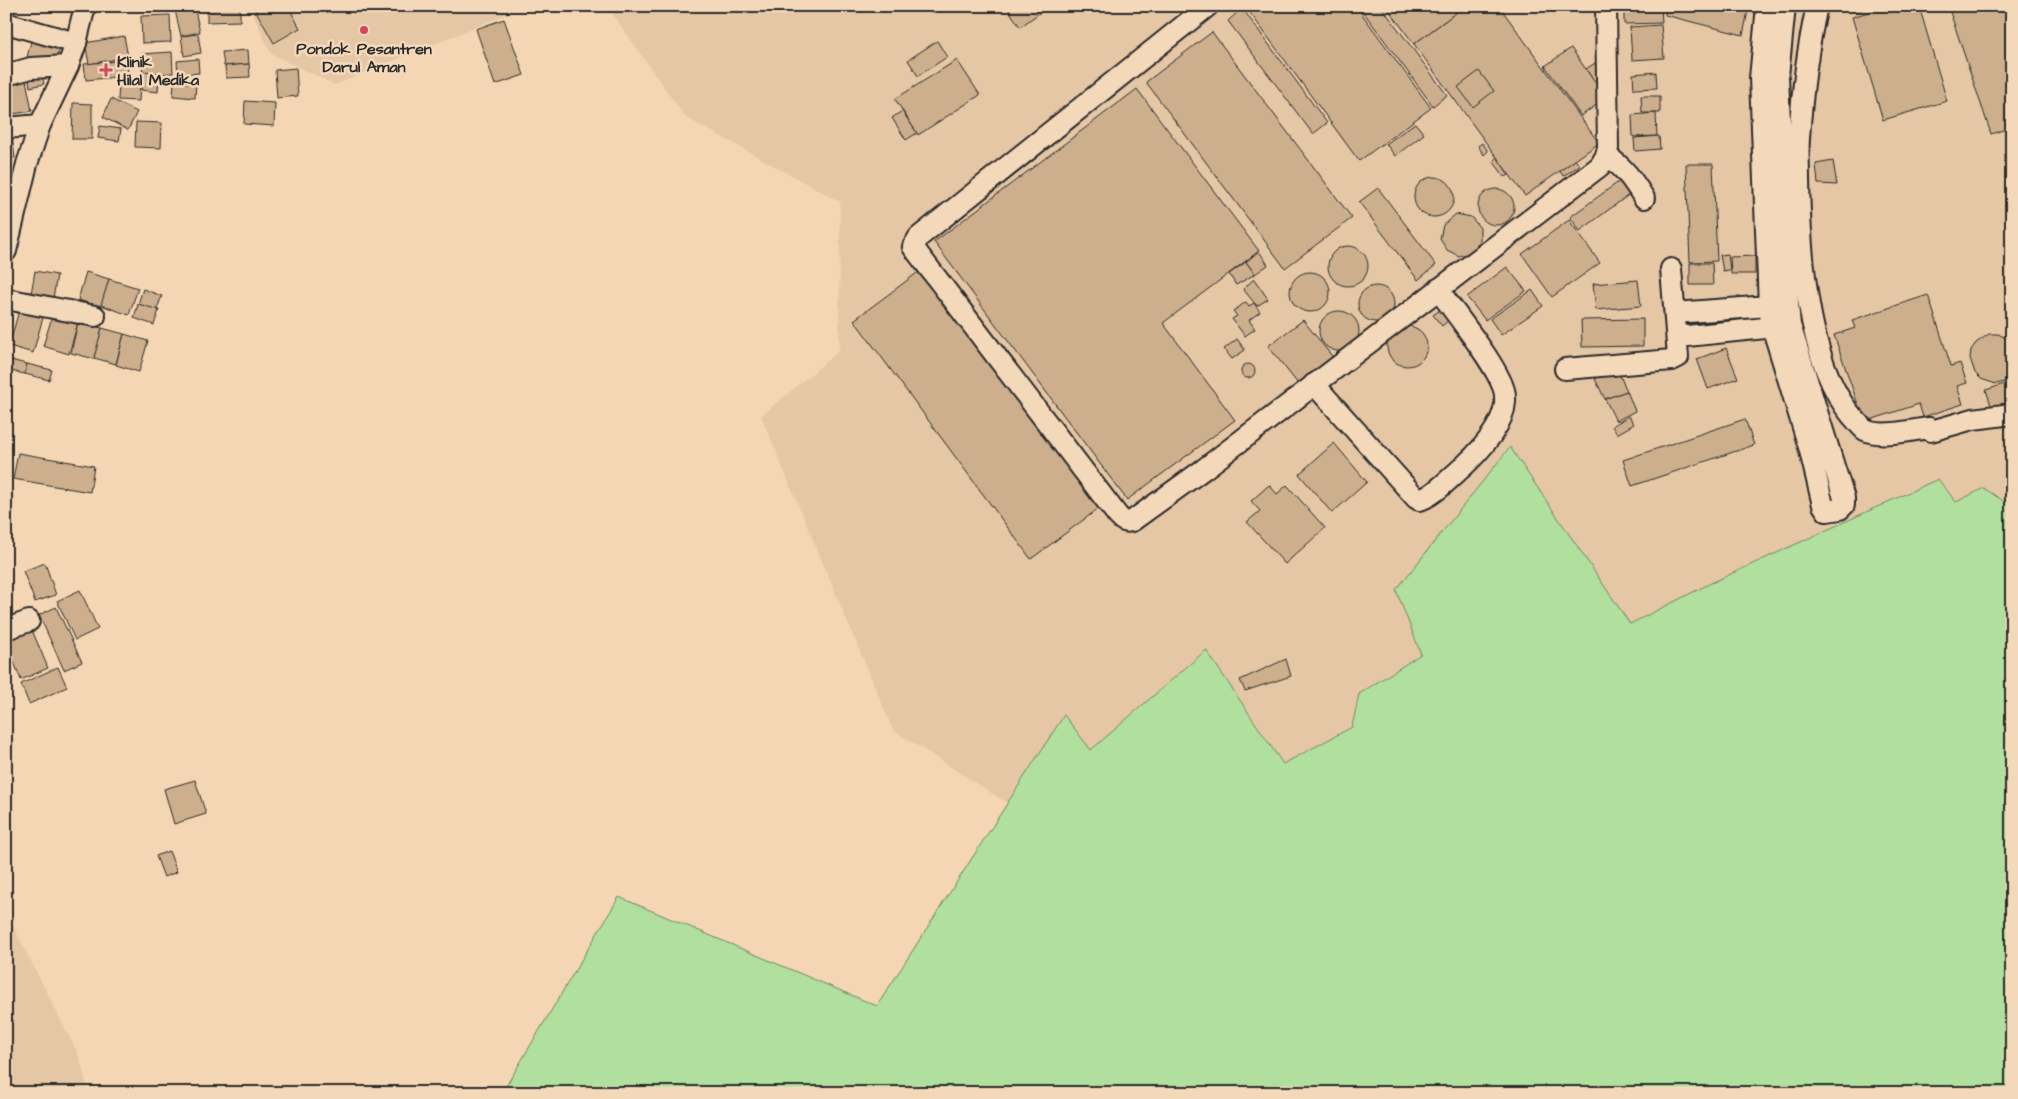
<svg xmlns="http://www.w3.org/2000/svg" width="2018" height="1099" font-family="'Architects Daughter',sans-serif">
	<rect width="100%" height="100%" fill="#f5d6b4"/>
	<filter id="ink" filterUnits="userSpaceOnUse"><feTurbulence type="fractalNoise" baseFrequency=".02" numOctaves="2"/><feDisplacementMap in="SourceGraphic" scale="10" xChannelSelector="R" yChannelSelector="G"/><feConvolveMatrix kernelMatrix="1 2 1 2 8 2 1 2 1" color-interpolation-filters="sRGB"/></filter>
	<g filter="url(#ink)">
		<!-- built -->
		<g fill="#e5c7a6">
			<path d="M249 6H526L335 85 271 54Z"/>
			<path d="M607 6H2012V507L1984 488 1956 502 1709 584 1630 624 1511 448 1421 654 1359 694 1352 727 1283 764 1206 650 1091 751 1064 715 1007 803 893 730 761 416 839 351 840 202 685 117Z"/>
			<path d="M6 912 79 1056 89 1093H6Z"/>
		</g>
		<!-- green -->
		<path fill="#b0df9e" stroke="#6e8564" d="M1510 447 1630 624 1709 584 1938 479 1956 502 1984 488 2012 507V1093H502L619 897 877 1006 1064 715 1091 750 1206 650 1283 764 1352 727 1359 694 1421 654 1396 590Z"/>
		<!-- building -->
		<g fill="#cdaf8d" stroke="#2b2b2b">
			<path d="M174 6H194L200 32 181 36Z"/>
			<path d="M207 6H240V21L207 22Z"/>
			<path d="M253 6H288L300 28 274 43Z"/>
			<path d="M1006 6H1049L1020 27Z"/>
			<path d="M1245 6H1356L1431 108 1359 161Z"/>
			<path d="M1359 6H1381L1447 95 1433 106Z"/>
			<path d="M1386 6H1465L1414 44Z"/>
			<path d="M1465 6H1499L1599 143 1525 196 1414 44Z"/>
			<path d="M1624 6H1661L1662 23 1624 24Z"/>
			<path d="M1666 6H1749L1743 35 1665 15Z"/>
			<path d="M1854 6H1873L1856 12Z"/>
			<path d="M1888 6H1919L1947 101 1883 120 1852 17Z"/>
			<path d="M1948 6H2012V127L1991 134Z"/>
			<path d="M1242 8 1327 123 1313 134 1228 21Z"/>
			<path d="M170 15 171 42 142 43 141 16Z"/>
			<path d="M504 19 524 75 495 85 476 29Z"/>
			<path d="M36 23 64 31 54 69 26 61Z"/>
			<path d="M1661 25 1664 58 1632 60 1630 27Z"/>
			<path d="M1212 32 1352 218 1285 268 1146 82Z"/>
			<path d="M198 34 201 53 184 56 181 36Z"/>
			<path d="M124 36 128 57 89 64 85 43Z"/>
			<path d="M937 41 947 57 918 76 908 60Z"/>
			<path d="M1571 48 1606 98 1581 116 1545 66Z"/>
			<path d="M248 50 249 64 224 66 222 52Z"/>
			<path d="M172 52 173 73 143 75 141 54Z"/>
			<path d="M198 59 199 73 178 75 177 61Z"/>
			<path d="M127 60 128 76 86 80 84 64Z"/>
			<path d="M957 60 980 95 918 135 895 99Z"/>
			<path d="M1595 63 1603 76 1594 81 1586 69Z"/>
			<path d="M249 64 250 77 226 78 225 66Z"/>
			<path d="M296 68 298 96 277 98 275 70Z"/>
			<path d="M41 70 44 84 30 87 28 72Z"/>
			<path d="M143 71 159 73 158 92 141 90Z"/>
			<path d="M1479 71 1494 91 1473 107 1458 87Z"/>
			<path d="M1656 72 1657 88 1634 89 1633 74Z"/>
			<path d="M26 80 32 111 12 114 6 83Z"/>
			<path d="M174 82 196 83 195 98 173 96Z"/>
			<path d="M119 83 140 84 139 101 118 100Z"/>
			<path d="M1137 89 1259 251 1163 323 1235 420 1127 500 934 242Z"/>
			<path d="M1641 96H1660V113H1642Z"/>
			<path d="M111 99 137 112 128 130 103 117Z"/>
			<path d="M245 101 275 103 274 126 244 124Z"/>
			<path d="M73 103 92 104V139H72Z"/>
			<path d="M902 111 917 133 906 140 892 118Z"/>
			<path d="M1656 113 1657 136 1633 137 1632 115Z"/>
			<path d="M136 122 162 123 161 148 135 147Z"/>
			<path d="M1415 123 1424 134 1395 156 1386 144Z"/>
			<path d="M100 126 121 129 119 141 98 138Z"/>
			<path d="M6 136H12L15 158 6 159Z"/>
			<path d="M1659 136 1660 149 1635 151 1634 138Z"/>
			<path d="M1482 143 1488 151 1484 155 1478 146Z"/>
			<path d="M1497 157 1509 175 1505 177 1493 161Z"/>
			<path d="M1575 160 1580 165 1563 176 1560 171Z"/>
			<path d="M11 161 13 183 6 184V162Z"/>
			<path d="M1833 161 1837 185 1818 184 1816 164Z"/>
			<path d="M1686 164H1713L1717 261 1690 262Z"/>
			<circle cx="1434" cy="197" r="20"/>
			<path d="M1624 178 1634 191 1580 231 1570 217Z"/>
			<path d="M1378 188 1436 265 1418 280 1359 202Z"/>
			<circle cx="1496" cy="207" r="18"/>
			<path d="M1456 214 1471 217 1480 228V241L1472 252 1459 256 1447 250 1440 239 1443 225Z"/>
			<path d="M1569 220 1600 263 1552 297 1522 254Z"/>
			<circle cx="1348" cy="266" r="20"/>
			<path d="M1259 251 1268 265 1255 274 1246 262Z"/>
			<path d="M1728 254 1730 270 1723 271 1720 255Z"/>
			<path d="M1755 256V274H1731L1730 257Z"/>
			<path d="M1246 262 1255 274 1236 285 1229 274Z"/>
			<path d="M1690 263H1712L1713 285H1690Z"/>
			<path d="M925 267 1102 506 1031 559 854 320Z"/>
			<path d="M1507 267 1526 291 1485 320 1467 297Z"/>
			<path d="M35 271 57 275 53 299 31 294Z"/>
			<circle cx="1310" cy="292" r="20"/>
			<path d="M86 272 109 279 102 307 78 300Z"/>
			<path d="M109 279 138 288 129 315 101 305Z"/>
			<path d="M1254 279 1268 299 1257 306 1243 289Z"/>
			<path d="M1638 280 1641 306 1596 310 1593 284Z"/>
			<circle cx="1376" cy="304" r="18"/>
			<path d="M143 289 162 296 156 311 138 304Z"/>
			<path d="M1532 290 1543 306 1501 335 1490 319Z"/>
			<path d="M1928 295 1951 366 1960 363 1967 383 1957 386 1963 404 1923 417 1919 404 1864 422 1834 335 1855 328 1852 320Z"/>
			<path d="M1246 302 1249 306 1254 303 1260 312 1249 320 1255 329 1245 336 1232 319 1237 316 1233 311Z"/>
			<path d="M138 304 159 310 154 325 134 318Z"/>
			<path d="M20 307 44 314 33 353 9 346Z"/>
			<path d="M1440 310 1449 320 1442 326 1433 315Z"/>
			<circle cx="1339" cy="331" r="20"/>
			<path d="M53 314 78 322 69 354 43 346Z"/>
			<path d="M1643 319V346L1582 347 1581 320Z"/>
			<path d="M1303 320 1335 360 1302 389 1268 346Z"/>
			<path d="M78 322 102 328 95 359 71 353Z"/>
			<circle cx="1407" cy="346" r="20"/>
			<path d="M102 328 124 334 116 364 94 358Z"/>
			<path d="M124 334 148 341 139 372 116 365Z"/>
			<path d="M1989 334H1998L2012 341V376L2004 382 1996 384 1981 379 1975 373 1970 358 1971 350 1976 343Z"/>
			<path d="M1237 339 1245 350 1232 359 1224 349Z"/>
			<path d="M1726 348 1738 378 1708 389 1697 359Z"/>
			<path d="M6 359 27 364 25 374 6 370Z"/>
			<circle cx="1248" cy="371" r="7"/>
			<path d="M27 364 52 370 49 380 25 374Z"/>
			<path d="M1617 369 1627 391 1605 399 1595 379Z"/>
			<path d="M2007 383 2008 386 2012 385V408L1994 414 1986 390Z"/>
			<path d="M1627 391 1635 411 1616 421 1605 399Z"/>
			<path d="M1629 416 1634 424 1617 434 1612 426Z"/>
			<path d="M1745 419 1754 445 1632 486 1623 460Z"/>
			<path d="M1334 443 1367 482 1332 513 1299 474Z"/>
			<path d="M6 453 11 454 8 475 6 474Z"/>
			<path d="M18 453 94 466 90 492 13 479Z"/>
			<path d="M1269 485 1277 494 1287 485 1325 528 1285 564 1247 522 1260 511 1251 501Z"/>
			<path d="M45 563 56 595 35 602 23 571Z"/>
			<path d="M80 590 98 629 75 640 57 601Z"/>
			<path d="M56 607 82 662 64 670 39 615Z"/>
			<path d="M32 630 48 668 21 680 6 642Z"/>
			<path d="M6 653 13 670 6 673Z"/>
			<path d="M1286 659 1291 676 1245 691 1240 680Z"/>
			<path d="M58 667 67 687 29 704 21 684Z"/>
			<path d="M195 780 206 814 174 824 164 789Z"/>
			<path d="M169 851 177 872 164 877 156 856Z"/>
		</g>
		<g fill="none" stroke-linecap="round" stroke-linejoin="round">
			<defs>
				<g id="minor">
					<path d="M1208 6 919 237 913 247 1118 516C1123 521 1125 523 1132 521L1204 469 1600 166 1606 156 1608 148 1606 6"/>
					<path d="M1767 6 1760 78 1769 306 1772 326 1809 447 1823 505 1827 511 1840 509 1844 505V498L1790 325 1788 304 1778 76 1785 6"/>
					<path d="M1817 6C1807 50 1802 93 1799 138 1798 151 1799 166 1799 179 1800 248 1806 362 1852 416 1856 420 1861 427 1865 430 1881 438 1912 430 1929 428L1931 431 1973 419 2012 414"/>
					<path d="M6 23 76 43"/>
					<path d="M6 75 31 68 68 66"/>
					<path d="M6 128 40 125"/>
					<path d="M1606 156C1623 165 1634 182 1644 198"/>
					<path d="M6 251 27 164 40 125 68 66 76 43 85 6"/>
					<path d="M6 299 95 316"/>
					<path d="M1675 313 1782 305"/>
					<path d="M1677 337 1785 326"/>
					<path d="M1565 369 1672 360 1678 357 1671 269"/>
					<path d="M1314 384 1416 498 1419 500C1432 498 1453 475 1464 466 1481 450 1508 421 1505 395 1503 372 1453 311 1438 289"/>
					<path d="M6 629 29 621"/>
				</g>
			</defs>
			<!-- minor casing -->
			<use href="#minor" stroke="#2b2b2b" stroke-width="24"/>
			<!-- minor -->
			<use href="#minor" stroke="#f4d8ba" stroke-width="20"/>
		</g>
	</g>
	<!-- markers -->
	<g fill="#d1495b" stroke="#f4d8ba" stroke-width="2">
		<circle cx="364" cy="30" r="5"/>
		<path d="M103.5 62.5h5v5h5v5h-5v5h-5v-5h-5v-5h5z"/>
	</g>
	<g text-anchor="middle" stroke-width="5" stroke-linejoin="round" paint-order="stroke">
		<!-- poi labels -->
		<g font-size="16" font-weight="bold" fill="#2b2b2b" stroke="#f4d8ba">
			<text x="364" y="54">Pondok Pesantren<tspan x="364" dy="18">Darul Aman</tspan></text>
			<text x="117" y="67" text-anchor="start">Klinik<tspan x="117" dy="18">Hilal Medika</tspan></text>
		</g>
	</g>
	<!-- margin -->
	<rect width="2018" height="1099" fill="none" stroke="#f4d8ba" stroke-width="25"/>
	<rect x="12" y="12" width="1993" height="1074" fill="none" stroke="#2b2b2b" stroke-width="2" filter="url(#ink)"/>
</svg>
